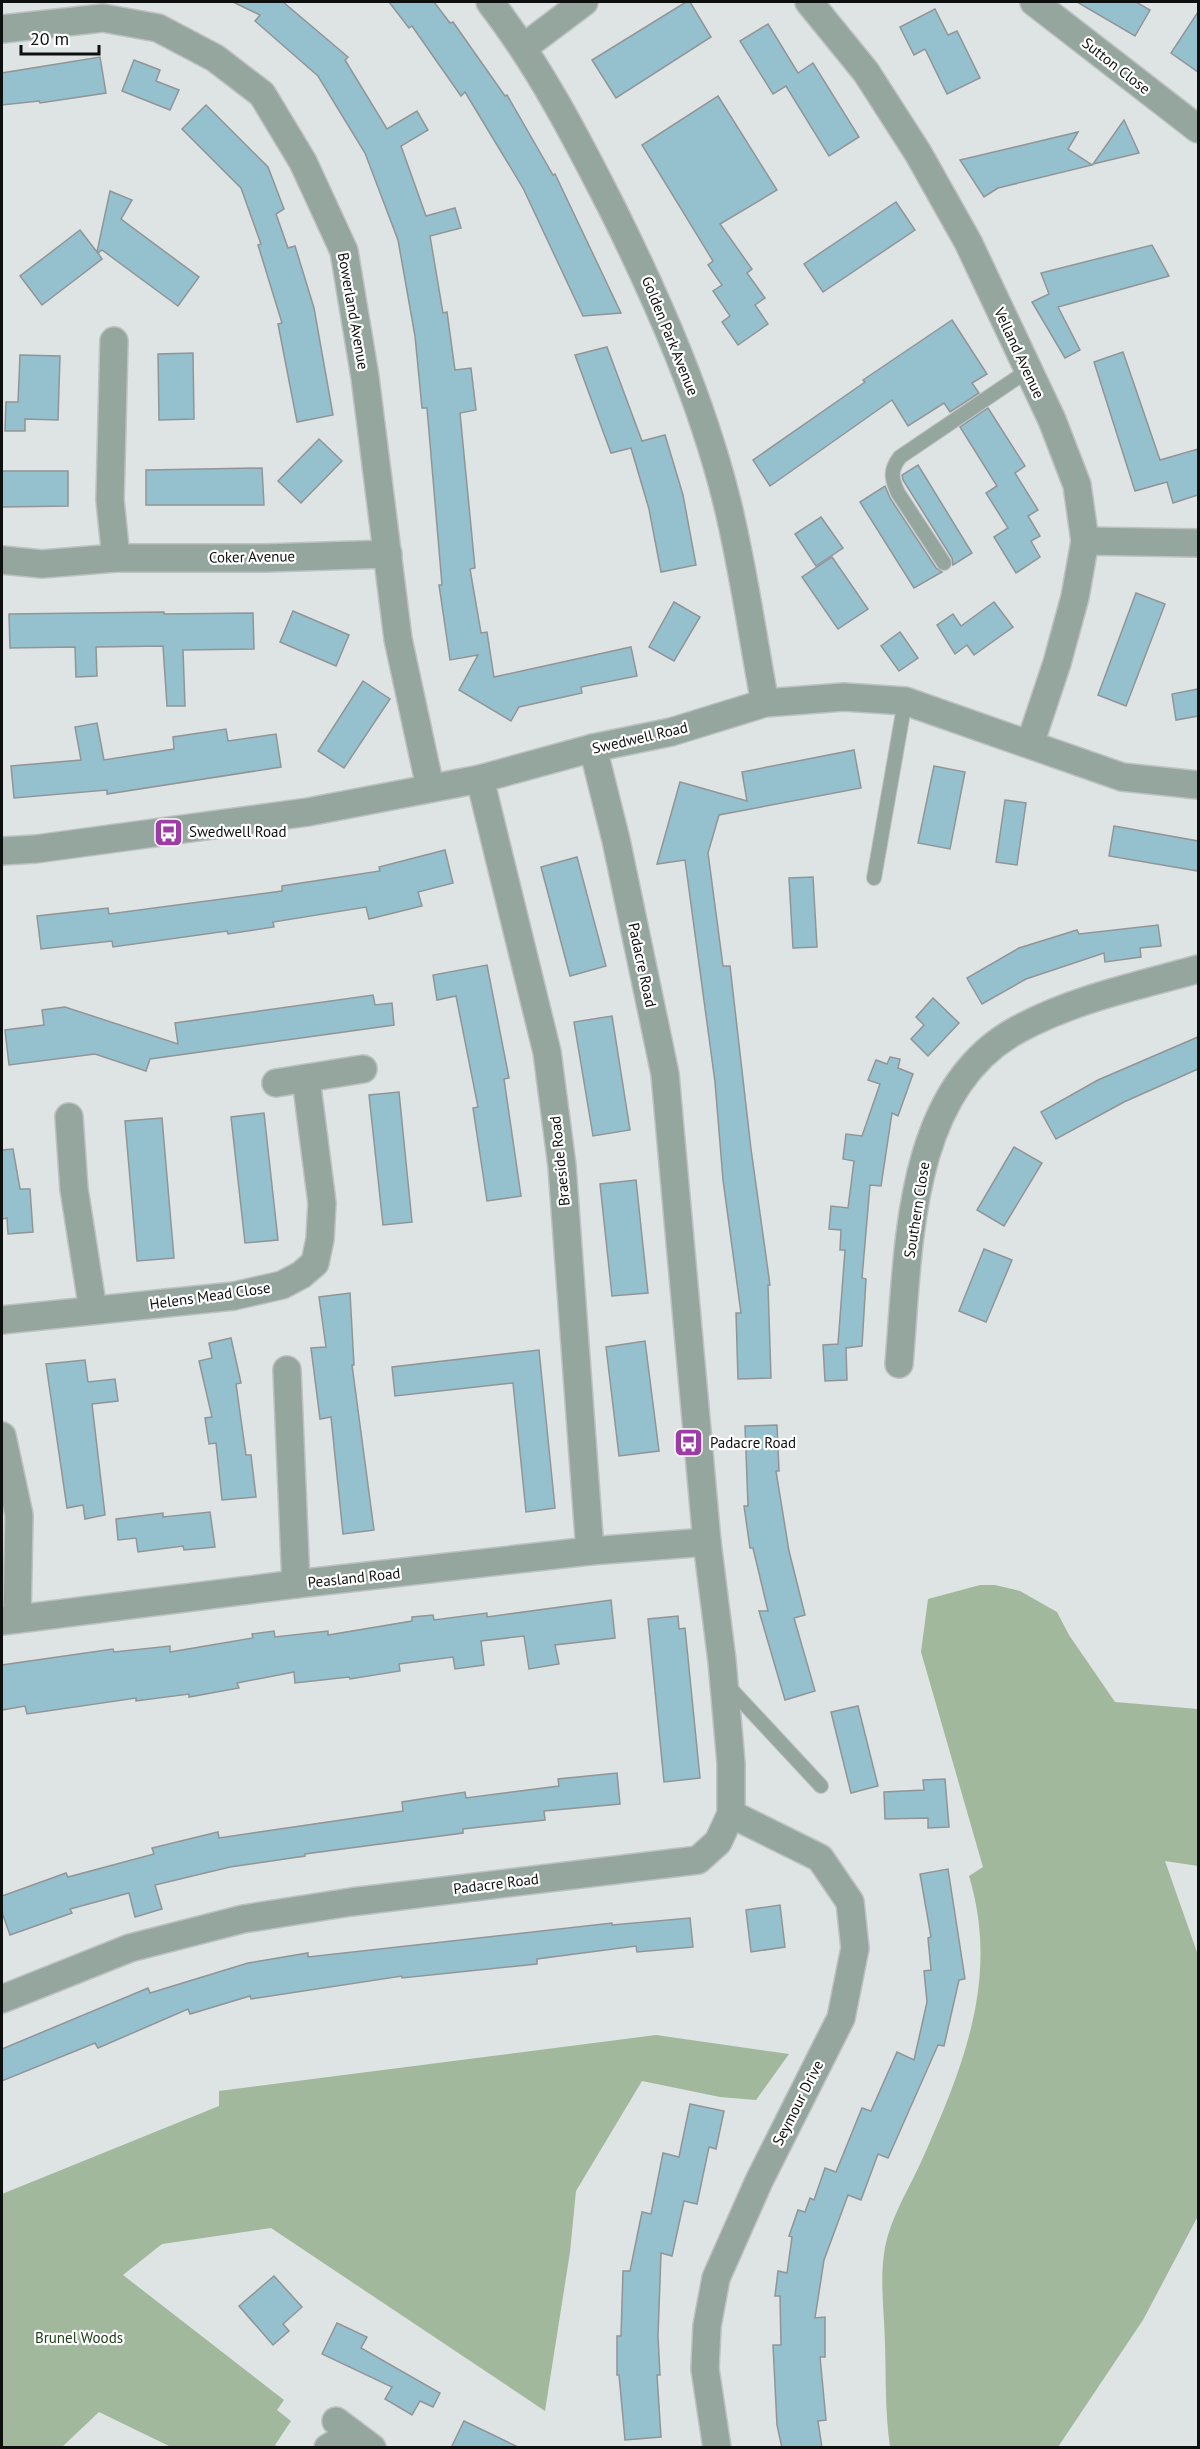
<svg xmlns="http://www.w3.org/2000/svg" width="1200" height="2449" font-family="'PT Sans',sans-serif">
	<rect width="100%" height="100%" fill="#dee3e3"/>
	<!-- green -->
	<g fill="#a1b89d">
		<path d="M980 1585H995L1020 1591 1057 1612 1069 1635 1115 1702 1198 1709V1866L1165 1861 1198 1955V2216L1143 2320 1058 2447H890C885 2413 886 2377 885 2343 884 2307 878 2269 888 2235 896 2209 911 2184 922 2160 963 2067 1000 1979 969 1876L983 1867 921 1652 928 1599Z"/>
		<path d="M656 2035 789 2054 756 2100 720 2097 642 2081 576 2191 570 2252 545 2411 271 2228 162 2244 123 2275 284 2400 277 2410 291 2421 275 2445 278 2447H171L99 2412 62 2447H2V2194L219 2106V2091Z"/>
	</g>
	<!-- building -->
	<g fill="#95c0ce" stroke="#919597" stroke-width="1.5">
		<path d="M233 2H283L348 57 345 60 387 129 417 111 428 130 401 146 426 216 455 208 461 228 430 236 443 313 447 312 455 370 471 368 476 410 460 413 475 568 470 569 481 633 487 632 494 677 631 647 637 676 581 687 582 693 519 707 511 721 459 690 478 655 450 660 439 585H442L427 408H422L415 336 398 240 365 153 318 76 255 21 260 15Z"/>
		<path d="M389 2H434L450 23 453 22 505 96 507 95 553 175 555 174 621 313 583 316 523 188 465 92 461 96 412 26 409 28Z"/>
		<path d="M686 2H690L711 37 616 98 592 60Z"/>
		<path d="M1077 2H1136L1150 10 1135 36Z"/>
		<path d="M935 9 948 35 957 31 980 78 947 94 925 49 914 55 900 27Z"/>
		<path d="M1198 12V72L1171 53Z"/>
		<path d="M768 24 798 73 813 63 859 137 829 156 786 86 773 94 740 41Z"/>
		<path d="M100 57 106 93 40 103 39 101 2 105V73Z"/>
		<path d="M134 60 160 70 156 81 179 90 170 110 122 91Z"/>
		<path d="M718 96 777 190 720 224 752 269 747 273 765 298 755 305 768 324 738 345 722 322 730 316 713 291 722 285 708 265 713 261 642 145Z"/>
		<path d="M206 105 268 167 284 209 276 214 288 248 295 246 314 308 333 415 297 422 278 324 282 323 258 245 261 244 241 188 182 129Z"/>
		<path d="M1124 120 1139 153 1093 164Z"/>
		<path d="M1078 132 1068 149 1092 165 998 188 984 197 960 160Z"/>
		<path d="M110 191 132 200 121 219 199 277 178 306 102 250 98 253 102 259 42 305 20 276 80 230 97 252Z"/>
		<path d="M896 202 915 230 823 292 804 264Z"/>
		<path d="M1152 245 1169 276 1058 307 1080 350 1065 358 1032 302 1049 294 1041 273Z"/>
		<path d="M952 320 987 374 972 383 979 393 950 412 944 403 908 426 892 400 770 486 753 460 865 382 863 380Z"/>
		<path d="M607 347 642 441 665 435 683 495 696 565 661 572 649 509 631 448 611 453 575 355Z"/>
		<path d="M1123 352 1160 460 1198 449V495L1173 503 1167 482 1135 491 1094 362Z"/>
		<path d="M193 353 194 419 159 420 158 354Z"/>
		<path d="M20 355 60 356 58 420 25 419V431H5L6 402H18Z"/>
		<path d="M988 408 1025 466 1015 473 1038 510 1028 516 1040 536 1031 541 1040 557 1016 573 994 537 1008 528 986 493 997 486 960 427Z"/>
		<path d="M319 439 342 461 301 503 278 481Z"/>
		<path d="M918 465 972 553 953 565 952 558 903 480 902 475Z"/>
		<path d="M262 468 264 505H146V470Z"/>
		<path d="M2 471H68V506L2 507Z"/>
		<path d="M885 486 890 498 936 568 942 572 914 588 860 502Z"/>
		<path d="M821 517 843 548 816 566 795 534Z"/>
		<path d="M832 557 868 609 838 629 802 577Z"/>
		<path d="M1136 593 1165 604 1126 706 1098 695Z"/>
		<path d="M674 602 700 617 674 661 649 647Z"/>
		<path d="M994 602 1013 627 974 655 967 645 955 654 937 625 953 614 961 626Z"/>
		<path d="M293 611 349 635 336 666 280 642Z"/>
		<path d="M164 612V614L253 613 254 649 183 650 185 706H167L163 646 96 647 97 676 76 677 75 647 10 648 9 614Z"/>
		<path d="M900 632 918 658 899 671 881 646Z"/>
		<path d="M363 681 390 699 344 768 318 751Z"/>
		<path d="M1198 689V716L1176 720 1172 694Z"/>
		<path d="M97 723 104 760 174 749 173 737 226 729 228 741 276 734 281 767 107 794V790L14 798 11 766 81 760 75 727Z"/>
		<path d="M854 750 861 788 719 815 708 853 723 966H730L751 1149 770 1285H768L771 1378 738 1379 736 1313H741L723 1180 715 1082 685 860 657 864 680 782 747 801 742 772Z"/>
		<path d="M934 766 965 772 950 849 918 843Z"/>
		<path d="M1005 800 1026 803 1017 865 996 862Z"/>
		<path d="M1114 826 1198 841V871L1109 856Z"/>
		<path d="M445 850 453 883 418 892 422 906 369 919 366 907 273 922 274 927 228 934 227 931 113 947 112 941 41 949 37 916 108 908 109 914 282 891V886L380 871 379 867Z"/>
		<path d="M577 857 606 966 570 976 541 867Z"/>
		<path d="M813 877 817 947 793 948 789 878Z"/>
		<path d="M1158 925 1161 946 1140 948 1141 957 1105 962 1104 953 1026 979 982 1004 967 978 1019 948 1077 930 1079 934Z"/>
		<path d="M487 965 509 1078 504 1079 521 1196 487 1201 473 1108 478 1107 456 996 437 1000 433 975Z"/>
		<path d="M373 995 375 1005 392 1003 394 1025 150 1059 146 1071 95 1054 9 1065 5 1030 44 1025 42 1010 65 1007 178 1044 175 1023Z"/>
		<path d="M933 998 959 1023 928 1056 911 1039 924 1025 916 1017Z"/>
		<path d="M612 1016 630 1130 593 1136 574 1022Z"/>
		<path d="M1198 1037V1069L1124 1102 1056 1139 1041 1112 1098 1080Z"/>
		<path d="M890 1057 900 1059 898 1068 913 1074 898 1116 892 1113 881 1186 870 1185 862 1278 866 1279 862 1346 846 1348 847 1380 825 1381 823 1345 838 1344 845 1250H840L841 1230 829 1229 831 1206 848 1208 854 1161 843 1159 846 1134 862 1136 880 1084 868 1080 876 1060 887 1064Z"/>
		<path d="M399 1092 412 1222 383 1225 369 1095Z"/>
		<path d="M264 1113 278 1240 245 1243 231 1117Z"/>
		<path d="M162 1118 174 1258 137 1261 125 1121Z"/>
		<path d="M1014 1147 1042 1163 1004 1226 977 1210Z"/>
		<path d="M13 1149 20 1189H30L33 1232 8 1234 7 1218 2 1219V1150Z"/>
		<path d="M636 1180 648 1293 612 1296 600 1184Z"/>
		<path d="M984 1249 1012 1260 986 1322 959 1311Z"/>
		<path d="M350 1293 354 1365H352L374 1530 343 1534 331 1417 320 1419 311 1348 326 1347 319 1297Z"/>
		<path d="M231 1338 241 1383 236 1384 246 1455H251L256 1497 222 1500 216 1443 209 1444 205 1418 212 1417 199 1361 212 1358 209 1343Z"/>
		<path d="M645 1341 659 1451 619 1456 606 1347Z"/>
		<path d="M539 1350 555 1508 526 1512 513 1383 395 1396 392 1367Z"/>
		<path d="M85 1360 88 1382 115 1379 118 1401 92 1404 105 1515 85 1519 83 1505 67 1508 46 1364Z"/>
		<path d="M777 1425 779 1471H776L789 1551 805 1615 794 1618 815 1691 785 1700 759 1611H768L753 1548H750L744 1506H748L745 1426Z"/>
		<path d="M210 1512 215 1547 184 1550 183 1546 138 1552 136 1538 118 1540 116 1519 163 1513V1517Z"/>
		<path d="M611 1600 615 1638 555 1645 559 1664 529 1669 524 1636 481 1641 484 1665 455 1669 453 1657 399 1664 400 1671 350 1679 349 1677 295 1683 294 1672 237 1683 239 1688 189 1697V1694L136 1701V1698L27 1714 25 1706 2 1710V1665L113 1649 114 1652 170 1646V1652L253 1638 252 1634 274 1631 275 1637 328 1631V1635L412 1621V1617L433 1615 434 1620 487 1613V1617Z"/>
		<path d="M678 1616 679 1629 685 1628 700 1778 664 1782 648 1619Z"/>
		<path d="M858 1706 878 1786 851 1793 831 1712Z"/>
		<path d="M617 1773 620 1804 544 1811 545 1820 463 1829V1833L305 1854V1856L230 1867 155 1885 162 1909 135 1917 129 1893 70 1909 72 1913 10 1935 2 1912V1896L66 1873 68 1877 154 1854 152 1848 218 1832 219 1838 403 1811 402 1802 465 1792 466 1798 559 1786 558 1779Z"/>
		<path d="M945 1779 949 1827 928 1828V1818L885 1819 884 1792 924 1790 923 1780Z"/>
		<path d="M948 1869 965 1979 959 1980 944 2046 938 2045 888 2158 878 2154 861 2200 848 2195 824 2260 815 2318 825 2317V2357H820L826 2420 818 2421 822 2448H782L777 2425 773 2345H781L780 2296H775L778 2271 787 2273 792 2237 789 2236 798 2210 805 2212 810 2198 814 2200 825 2168 836 2172 862 2108 871 2111 897 2052 914 2060 927 2002 924 1971 931 1970 928 1938 931 1937 920 1874Z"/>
		<path d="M780 1905 785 1947 751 1952 746 1910Z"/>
		<path d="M690 1918 693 1947 637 1952 636 1946 537 1959V1964L402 1978V1976L251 1999 250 1996 190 2014 188 2009 98 2048 95 2043 2 2081V2049L148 1988 150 1993 248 1963 308 1953V1957L612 1923V1925Z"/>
		<path d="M690 2104 724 2111 716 2149 709 2147 697 2204 684 2201 672 2256 661 2253 658 2336 660 2375H657L661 2437 625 2440 619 2375H617V2336H621L623 2271H630L642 2212 651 2214 663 2153 679 2157Z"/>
		<path d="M274 2276 302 2307 283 2324 289 2331 273 2345 239 2306Z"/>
		<path d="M337 2323 367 2337 361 2348 440 2393 433 2407 420 2401 412 2415 385 2399 392 2387 322 2354Z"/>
		<path d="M464 2421 520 2448H451Z"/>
	</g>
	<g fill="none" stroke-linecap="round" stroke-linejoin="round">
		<defs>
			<g id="service">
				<path d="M944 563 898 493C891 478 890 470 900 457L1027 371"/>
				<path d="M874 878 905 701"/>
				<path d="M727 1685 821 1786"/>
			</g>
			<g id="minor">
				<path d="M490 2C540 67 577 139 614 212 659 303 701 399 726 498 743 565 752 635 765 703"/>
				<path d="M809 2 866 72 918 153 968 242 1052 420 1077 485 1085 541 1075 597 1057 663 1030 744"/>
				<path d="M1034 2 1198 129"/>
				<path d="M2 29 103 18 158 28 215 58 262 94 303 162 344 251 365 377 398 639 430 787"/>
				<path d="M524 47 584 2"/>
				<path d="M114 341 110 500 116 558"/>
				<path d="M1085 541 1198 543"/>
				<path d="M2 560 42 564 116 558H266L388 554"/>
				<path d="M480 779 547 1052 562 1166 590 1551"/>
				<path d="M2 851 36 849 308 812 480 779 593 748 671 732 765 703 844 697 905 701 1122 777 1198 785"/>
				<path d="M276 1083 363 1069"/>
				<path d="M69 1117 74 1189 93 1310"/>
				<path d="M2 1320 234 1296 282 1285 301 1275 315 1263 320 1239 322 1203 306 1079"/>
				<path d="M899 1364C909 1253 905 1091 1017 1030 1073 999 1138 986 1198 969"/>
				<path d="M287 1370 296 1584"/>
				<path d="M2 1436 19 1515 17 1619"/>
				<path d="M2 1621 296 1584 590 1551 707 1542"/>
				<path d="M2 1999 130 1948 243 1919 351 1902 698 1860 718 1842 731 1814V1763L722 1661 707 1542 665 1074 616 840 593 748"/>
				<path d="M336 2421 372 2448"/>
				<path d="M328 2448 352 2433"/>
				<path d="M717 2448 705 2369 707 2326 716 2278 759 2181 841 2018 855 1948 850 1902 820 1858 731 1814"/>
			</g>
		</defs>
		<!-- service casing -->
		<use href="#service" stroke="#bdc1c1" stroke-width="16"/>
		<!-- minor casing -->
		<use href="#minor" stroke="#bdc1c1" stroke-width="30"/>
		<!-- service -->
		<use href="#service" stroke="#95a69e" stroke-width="14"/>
		<!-- minor -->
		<use href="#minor" stroke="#95a69e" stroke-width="27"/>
	</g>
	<!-- icons -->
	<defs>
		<symbol id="bus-square" viewBox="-11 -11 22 22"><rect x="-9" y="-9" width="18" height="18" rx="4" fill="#9d3ca4" stroke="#fff"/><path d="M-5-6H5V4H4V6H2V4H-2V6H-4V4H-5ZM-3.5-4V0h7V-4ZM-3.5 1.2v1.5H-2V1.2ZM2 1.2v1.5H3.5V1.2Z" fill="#fff"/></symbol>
	</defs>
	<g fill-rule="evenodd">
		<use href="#bus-square" x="152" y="816" width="33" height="33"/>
		<use href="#bus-square" x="672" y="1426" width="33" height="33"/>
	</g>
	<g text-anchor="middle" stroke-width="4.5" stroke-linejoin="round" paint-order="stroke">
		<!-- street labels -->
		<g font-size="15" fill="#0e100f" stroke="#fff">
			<text transform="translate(1116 66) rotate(38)" y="5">Sutton Close</text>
			<text transform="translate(353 311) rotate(80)" y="5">Bowerland Avenue</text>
			<text transform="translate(670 336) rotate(68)" y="5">Golden Park Avenue</text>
			<text transform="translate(1019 353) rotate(65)" y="5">Velland Avenue</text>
			<text transform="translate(252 557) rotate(-1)" y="5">Coker Avenue</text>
			<text transform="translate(640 738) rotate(-13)" y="5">Swedwell Road</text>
			<text transform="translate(642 965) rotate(78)" y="5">Padacre Road</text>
			<text transform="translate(560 1161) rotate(-96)" y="5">Braeside Road</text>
			<text transform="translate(917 1210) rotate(-81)" y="5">Southern Close</text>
			<text transform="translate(210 1296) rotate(-8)" y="5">Helens Mead Close</text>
			<text transform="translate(354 1578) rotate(-6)" y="5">Peasland Road</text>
			<text transform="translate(496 1884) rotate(-7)" y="5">Padacre Road</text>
			<text transform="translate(798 2103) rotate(-63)" y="5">Seymour Drive</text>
		</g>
		<!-- poi labels -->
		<g font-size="15" fill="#0e100f" stroke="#fff" text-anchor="start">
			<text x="189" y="837">Swedwell Road</text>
			<text x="710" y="1448">Padacre Road</text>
		</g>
		<!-- park labels -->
		<g font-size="15" fill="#1c4016" stroke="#fff">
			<text x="79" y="2343">Brunel Woods</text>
		</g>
	</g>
	<!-- border -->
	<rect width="1200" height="2449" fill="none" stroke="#0e100f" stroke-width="6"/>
	<!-- scale -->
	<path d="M21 45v9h78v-9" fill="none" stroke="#0e100f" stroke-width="3"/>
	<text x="30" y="45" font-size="18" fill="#0e100f" stroke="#ffffff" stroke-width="4.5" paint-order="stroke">20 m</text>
</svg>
